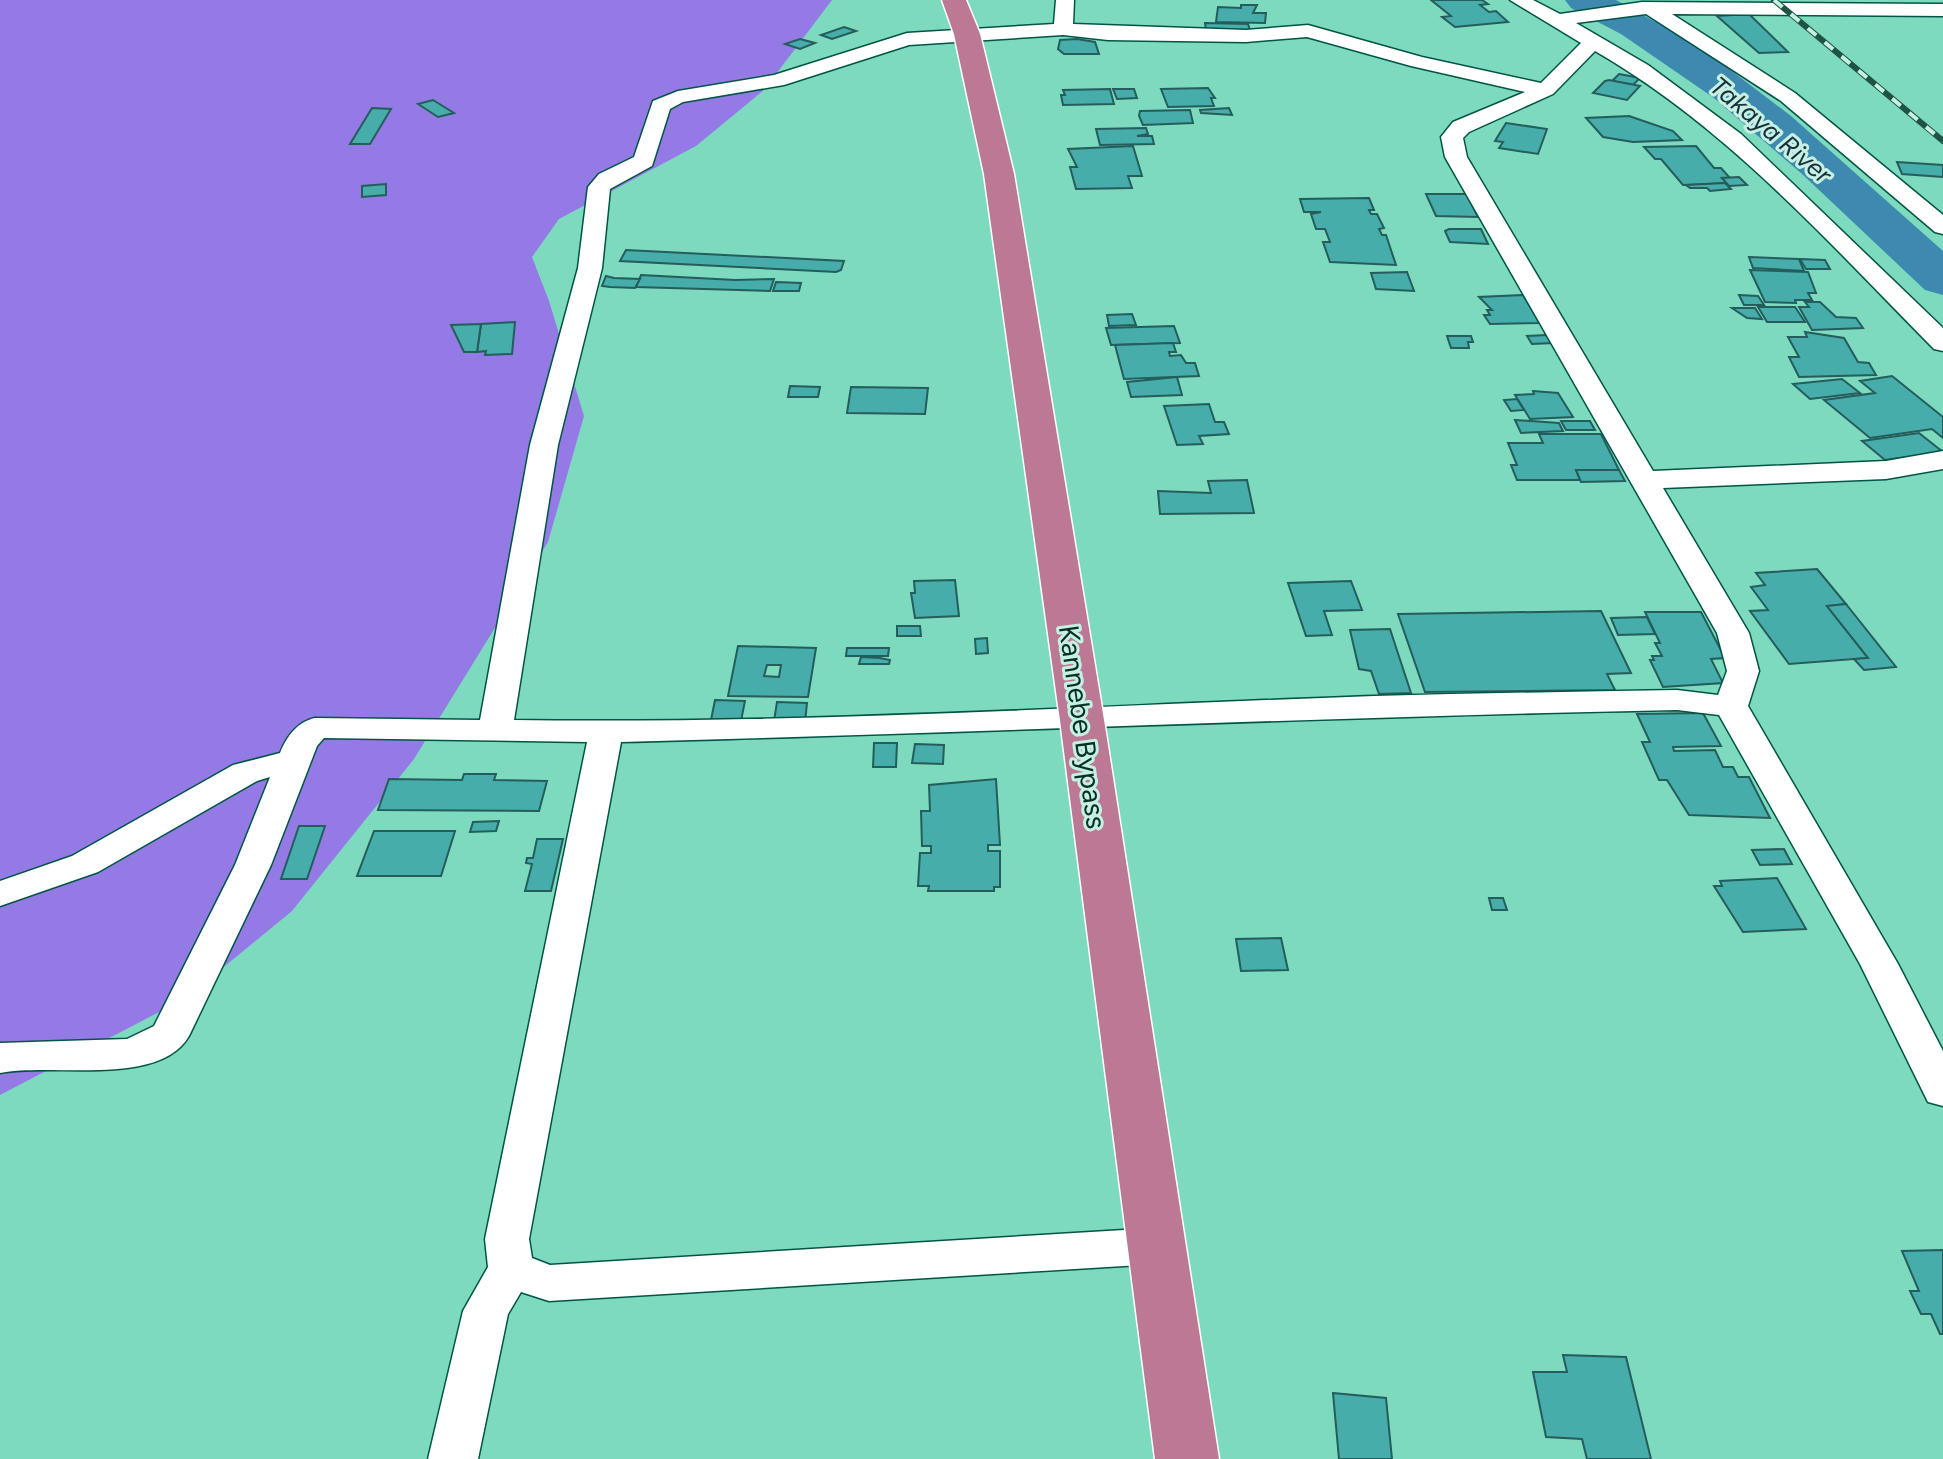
<svg xmlns="http://www.w3.org/2000/svg" width="1943" height="1459" font-family="Figtree,sans-serif">
	<rect width="100%" height="100%" fill="#7ddabe"/>
	<!-- forest -->
	<path fill="#947ae5" d="M0 0H832L764 90 696 146 559 219 532 257 549 301 584 416 548 542 414 759 292 911 186 998 0 1095Z"/>
	<g fill="none" stroke-linecap="round" stroke-linejoin="round">
		<!-- river -->
		<path fill="#3d89af" fill-rule="evenodd" d="M1565 0H1616L1699 46 1791 116 1943 251V295L1925 290 1801 173 1714 98 1621 34 1571 8Z"/>
	</g>
	<!-- building -->
	<g fill="#47adaa" stroke="#245d5b" stroke-width="2" fill-rule="evenodd">
		<path d="M1431 0H1482L1488 4 1480 5 1489 12 1496 11 1508 22 1455 27 1442 17 1451 16Z"/>
		<path d="M1241 5H1257L1253 13H1266L1265 23 1216 22 1218 7 1241 8Z"/>
		<path d="M1749 14 1788 52 1759 53 1717 16Z"/>
		<path d="M1205 23 1248 24 1250 30H1206Z"/>
		<path d="M844 27 856 31 832 39 821 35Z"/>
		<path d="M800 39 815 43 800 49 785 44Z"/>
		<path d="M1077 39 1095 42 1099 54H1064L1058 49 1060 40Z"/>
		<path d="M1619 74 1640 78 1633 85 1612 81Z"/>
		<path d="M1605 81 1609 80 1640 86 1627 100 1593 93Z"/>
		<path d="M1208 88 1215 98H1211L1214 106 1168 107 1161 89Z"/>
		<path d="M1110 89 1114 104 1063 105 1061 95H1065L1063 90Z"/>
		<path d="M1113 89H1134L1137 98 1117 99Z"/>
		<path d="M433 100 454 113 438 117 418 104Z"/>
		<path d="M372 108 391 109 370 144H350Z"/>
		<path d="M1229 108 1232 115 1201 113 1200 110Z"/>
		<path d="M1190 110 1193 123 1143 125 1139 116 1140 111Z"/>
		<path d="M1629 116 1673 131 1682 140 1633 142 1603 137 1586 118Z"/>
		<path d="M1506 123 1547 129 1538 154 1499 148 1503 142 1495 141Z"/>
		<path d="M1146 128 1148 134 1137 136H1152L1154 144 1100 145 1096 129Z"/>
		<path d="M1133 146 1142 176H1128L1132 188 1076 189 1070 167H1077L1068 149Z"/>
		<path d="M1696 146 1714 168H1721L1730 178H1722L1727 183 1683 185 1661 159H1655L1644 147Z"/>
		<path d="M1897 162 1943 165V177L1902 174Z"/>
		<path d="M1739 177 1747 185 1729 186 1722 178Z"/>
		<path d="M1725 183 1731 189 1710 191 1707 188H1690L1686 185Z"/>
		<path d="M386 184V195L362 197V186Z"/>
		<path d="M1426 194H1467L1478 217 1436 216Z"/>
		<path d="M1369 198 1374 210H1369L1371 214H1377L1384 228 1379 229 1382 235H1386L1396 265 1330 262 1323 242H1330L1325 229H1316L1311 214 1321 212H1304L1300 199Z"/>
		<path d="M1449 229H1481L1488 244 1450 242 1445 231Z"/>
		<path d="M626 250 844 261 841 270 836 272 620 261Z"/>
		<path d="M1749 257 1799 259 1804 271 1753 268Z"/>
		<path d="M1800 259 1825 260 1830 269H1806Z"/>
		<path d="M1750 270 1808 272 1816 293H1808L1812 300H1795L1796 303 1765 302Z"/>
		<path d="M1407 272 1414 291 1376 289 1371 273Z"/>
		<path d="M641 275 735 280 774 279 770 291 636 287Z"/>
		<path d="M606 276 614 278 640 279 635 288 610 287 602 286Z"/>
		<path d="M776 282 801 283 799 291H773Z"/>
		<path d="M1523 295 1540 323 1490 324 1484 315H1490L1487 310H1492L1479 297Z"/>
		<path d="M1739 295 1758 296 1764 305H1744Z"/>
		<path d="M1805 302H1820L1836 317 1856 318 1863 328 1812 330 1799 307H1809Z"/>
		<path d="M1758 307H1795L1805 322H1767Z"/>
		<path d="M1732 308H1755L1762 319 1747 318Z"/>
		<path d="M1132 314 1136 325 1109 326 1107 315Z"/>
		<path d="M515 322 512 354 485 355 486 351 477 352 481 324Z"/>
		<path d="M481 324 477 352H464L451 325Z"/>
		<path d="M1174 326 1180 343 1111 345 1106 328Z"/>
		<path d="M1805 332 1844 338 1858 362 1869 363 1876 375 1799 377 1789 357H1799L1788 337H1807Z"/>
		<path d="M1547 335 1553 343 1532 344 1527 336Z"/>
		<path d="M1447 336H1471L1473 342H1468L1469 348H1451Z"/>
		<path d="M1173 343 1176 352H1169L1170 356 1181 355 1186 363H1195L1199 376 1124 379 1115 345Z"/>
		<path d="M1892 376 1943 417V438L1932 429 1870 438 1824 400 1875 393 1860 381Z"/>
		<path d="M1177 377 1182 395 1131 397 1127 382Z"/>
		<path d="M1842 379 1860 393 1810 399 1793 384Z"/>
		<path d="M790 386 820 387 818 397H788Z"/>
		<path d="M851 387 928 388 925 414 847 413Z"/>
		<path d="M1533 391 1558 393 1573 417 1530 419 1515 395 1534 394Z"/>
		<path d="M1517 399 1524 410 1511 411 1504 400Z"/>
		<path d="M1209 404 1215 422H1224L1229 434 1199 436 1203 444 1177 445 1164 406Z"/>
		<path d="M1515 420 1559 423 1563 431 1521 433Z"/>
		<path d="M1561 421H1590L1595 430H1566Z"/>
		<path d="M1919 433 1943 452 1885 460 1862 441Z"/>
		<path d="M1539 434H1601L1619 470H1576L1580 480H1517L1511 465H1517L1508 443H1543Z"/>
		<path d="M1576 470H1619L1625 481 1581 482Z"/>
		<path d="M1247 480 1254 513 1160 514 1158 491 1211 493 1208 481Z"/>
		<path d="M1817 569 1846 604 1827 606 1868 658 1789 664 1750 611 1768 610 1751 587 1765 585 1756 573Z"/>
		<path d="M955 580 959 616 915 618 911 593H915L914 581Z"/>
		<path d="M1351 581 1362 610 1324 611 1332 635 1306 636 1288 583Z"/>
		<path d="M1846 604 1896 667 1864 670 1854 659 1868 658 1827 606Z"/>
		<path d="M1601 611 1631 673 1607 674 1615 690 1425 692 1398 614Z"/>
		<path d="M1645 612H1701L1725 658 1711 659 1723 683 1663 687 1650 660H1654L1652 656H1662L1655 643H1660Z"/>
		<path d="M1647 617 1655 634 1618 635 1611 618Z"/>
		<path d="M897 626H920L921 636H897Z"/>
		<path d="M1390 629 1411 693 1379 694 1371 671 1359 669 1350 630Z"/>
		<path d="M987 638 988 653 976 654 975 639Z"/>
		<path d="M738 646 816 648 808 697 728 696ZM767 665H781L779 677 764 676Z"/>
		<path d="M847 648H889L888 656H846Z"/>
		<path d="M861 657 880 658 890 660 889 664H859Z"/>
		<path d="M715 700 745 701 741 721 711 720Z"/>
		<path d="M777 702 807 703 805 722 774 721Z"/>
		<path d="M1703 713 1721 746 1673 747 1674 751 1715 750 1723 767H1733L1738 777H1749L1770 818 1689 815 1667 780H1659L1642 742H1650L1637 714Z"/>
		<path d="M874 743H897L896 767H873Z"/>
		<path d="M915 744 944 745 943 764 912 763Z"/>
		<path d="M464 774H496L494 780 547 781 539 811 378 810 389 779 462 780Z"/>
		<path d="M996 779 1000 845H988V851H1000V887H994V891H928L929 886H918L920 853H931V846H922L921 811H930L929 785Z"/>
		<path d="M499 821 496 831 470 832 473 822Z"/>
		<path d="M299 826H325L307 879H281Z"/>
		<path d="M374 831H455L441 876H357Z"/>
		<path d="M537 839H563L551 891H525L532 864 526 863 527 858H533Z"/>
		<path d="M1784 849 1792 864 1760 865 1752 850Z"/>
		<path d="M1777 878 1806 929 1743 932 1714 886H1722L1720 881Z"/>
		<path d="M1489 898H1503L1507 910H1492Z"/>
		<path d="M1281 938 1288 970 1241 971 1236 939Z"/>
		<path d="M1943 1250V1334H1940L1931 1314H1921L1910 1291H1919L1902 1251Z"/>
		<path d="M1563 1355 1626 1357 1651 1459H1587L1582 1439 1546 1437 1533 1372H1567Z"/>
		<path d="M1333 1393 1386 1398 1392 1459H1339Z"/>
	</g>
	<g fill="none" stroke-linecap="round" stroke-linejoin="round">
		<defs>
			<path id="street" d="M1056 0H1074L1073 24 1246 30 1308 25 1422 57 1541 83 1581 43 1510 0H1533L1560 14 1642 2 1943 4V16L1672 14 1795 93 1943 215V234L1935 232 1781 101 1646 14 1576 23 1648 65 1741 134 1943 328V351L1934 349C1828 242 1727 127 1595 51L1553 94 1469 132 1463 138 1467 157 1653 471 1886 461 1943 451V469L1886 479 1663 488 1749 633 1759 671 1748 706 1898 964 1943 1051V1106L1928 1102 1860 964 1719 715 1677 710C1325 717 973 733 621 742L529 1239 532 1258 550 1265 1157 1228 1173 1233 1179 1246 1173 1259 1157 1264 549 1301 521 1292 508 1314 478 1459H428L463 1311 488 1267 485 1239 587 742 324 738 317 746 271 865 189 1036C159 1088 51 1062 0 1073V1043L127 1039 154 1026 235 865 270 777 257 781 98 872 0 906V881L72 856 233 765 280 753C287 736 297 722 315 718L480 720 530 445 578 268 588 187 599 174 634 157 653 101 678 91 774 75 907 33 1054 24ZM1063 35 1108 40 1246 42 1307 37 1411 66 1525 92 1453 122 1441 137 1445 157 1717 633 1727 671 1718 695 1677 690C1576 692 1475 693 1374 696 1087 706 801 724 514 720L558 445 602 268 610 189 652 166 670 109 683 102 784 85 909 45Z"/>
			<path id="highway" d="M942 0H966L980 34 1014 174 1104 720 1219 1459H1155L1060 720 984 174 954 34Z"/>
		</defs>
		<!-- street casing -->
		<use href="#street" stroke="#054" stroke-width="3"/>
		<!-- highway casing -->
		<use href="#highway" stroke="#fff" stroke-width="3"/>
		<!-- street -->
		<use href="#street" fill="#fff" fill-rule="evenodd"/>
		<!-- highway -->
		<use href="#highway" fill="#bb7995" fill-rule="evenodd"/>
		<defs>
			<path id="rail" d="M1774 0 1943 141"/>
		</defs>
		<!-- rail casing -->
		<use href="#rail" stroke="#1e5345" stroke-width="6"/>
		<!-- rail -->
		<use href="#rail" stroke="#c5f0e2" stroke-width="4" stroke-dasharray="11" stroke-linecap="butt"/>
	</g>
	<g text-anchor="middle" stroke-width="6" stroke-linejoin="round" paint-order="stroke">
		<!-- far-water labels -->
		<g font-size="26" font-style="italic" fill="#18303c" stroke="#c5f0e2">
			<text transform="translate(1771 130) rotate(40)" y="9">Takaya River</text>
		</g>
		<!-- street labels -->
		<g font-size="28" fill="#063026" stroke="#c5f0e2">
			<text transform="translate(1083 727) rotate(82)" y="10">Kannebe Bypass</text>
		</g>
	</g>
</svg>
